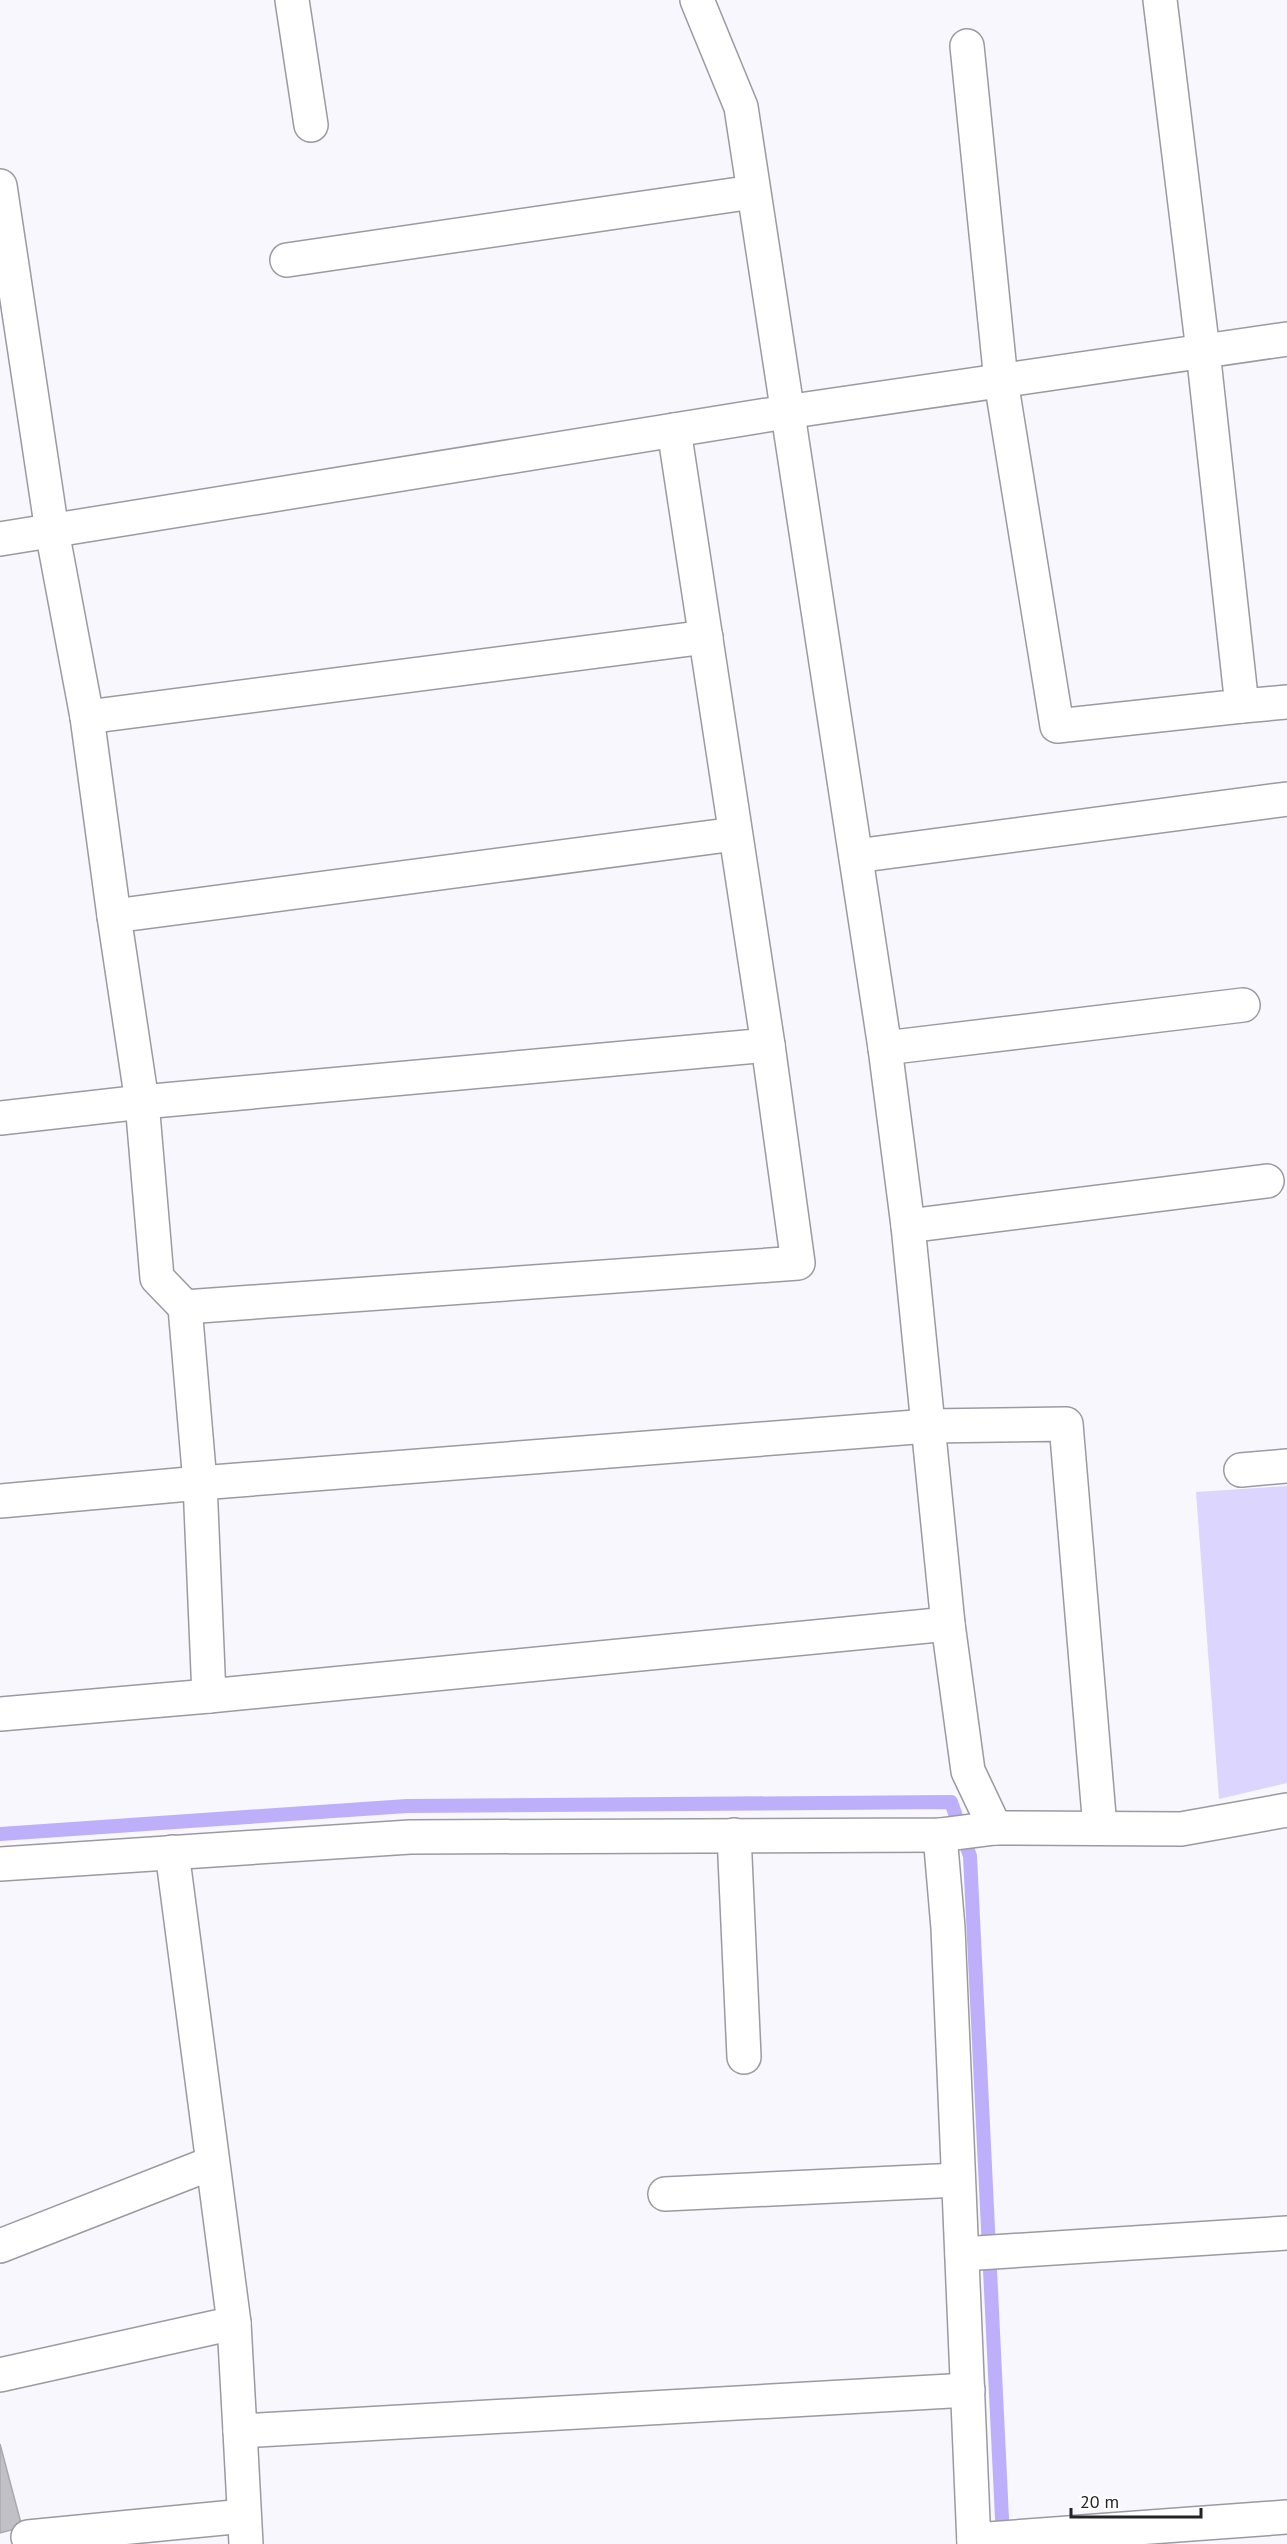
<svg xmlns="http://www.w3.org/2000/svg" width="1287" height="2544" font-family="'PT Sans',sans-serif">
	<rect width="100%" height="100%" fill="#f8f7fd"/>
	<!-- green -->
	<path fill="#dcd5fe" d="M1287 1486V1783L1219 1799 1196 1492Z"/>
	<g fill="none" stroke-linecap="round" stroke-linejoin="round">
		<!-- stream -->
		<path stroke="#bdaff9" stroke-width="14" d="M0 1834 407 1806 951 1802 970 1856 1003 2539"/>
	</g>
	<!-- building -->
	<path fill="#c1c0c6" stroke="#aaa9ae" stroke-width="1.5" d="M0 2444 22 2527 0 2533Z"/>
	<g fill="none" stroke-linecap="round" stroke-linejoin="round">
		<defs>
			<g id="street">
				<path d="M292 0 311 125"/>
				<path d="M697 0 741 107 885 1048 908 1226 948 1624 968 1771 995 1828"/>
				<path d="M967 46 1001 381 1057 726 1242 706 1203 351 1160 0"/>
				<path d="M0 186 52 531 87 717"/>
				<path d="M287 260 753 192"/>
				<path d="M0 539 786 412 1287 339"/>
				<path d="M1242 706 1287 702"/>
				<path d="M735 834 114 916 142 1102 157 1278 185 1307 798 1263 768 1045"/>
				<path d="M856 856 1287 799"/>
				<path d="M114 916 87 717 706 637"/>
				<path d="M885 1048 1243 1005"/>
				<path d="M0 1118 142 1102 768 1045 674 430"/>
				<path d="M908 1226 1267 1181"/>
				<path d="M185 1307 200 1483 209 1696 948 1624"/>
				<path d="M1241 1470 1287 1466"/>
				<path d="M0 1501 200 1483 928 1426 1066 1424 1100 1828"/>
				<path d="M0 1714 209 1696"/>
				<path d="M734 1835 744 2057"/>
				<path d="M940 1835 948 1928 974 2544"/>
				<path d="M0 1864 410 1837 940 1835 995 1828 1181 1829 1287 1810"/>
				<path d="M665 2194 958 2180"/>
				<path d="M0 2246 212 2163"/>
				<path d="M962 2254 1287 2233"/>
				<path d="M234 2323 240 2431 968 2390"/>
				<path d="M0 2375 234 2323 172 1852"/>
				<path d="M240 2431 246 2544"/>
				<path d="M28 2537 244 2516"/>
				<path d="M974 2540 1287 2517"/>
			</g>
		</defs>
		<!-- street casing -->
		<use href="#street" stroke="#9b9aa0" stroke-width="36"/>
		<!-- street -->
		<use href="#street" stroke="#fff" stroke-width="33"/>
	</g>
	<!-- scale -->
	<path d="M1071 2508v9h130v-9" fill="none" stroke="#242426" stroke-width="3"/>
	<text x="1080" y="2508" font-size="18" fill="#242426" stroke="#ffffff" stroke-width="4.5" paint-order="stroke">20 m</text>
</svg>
